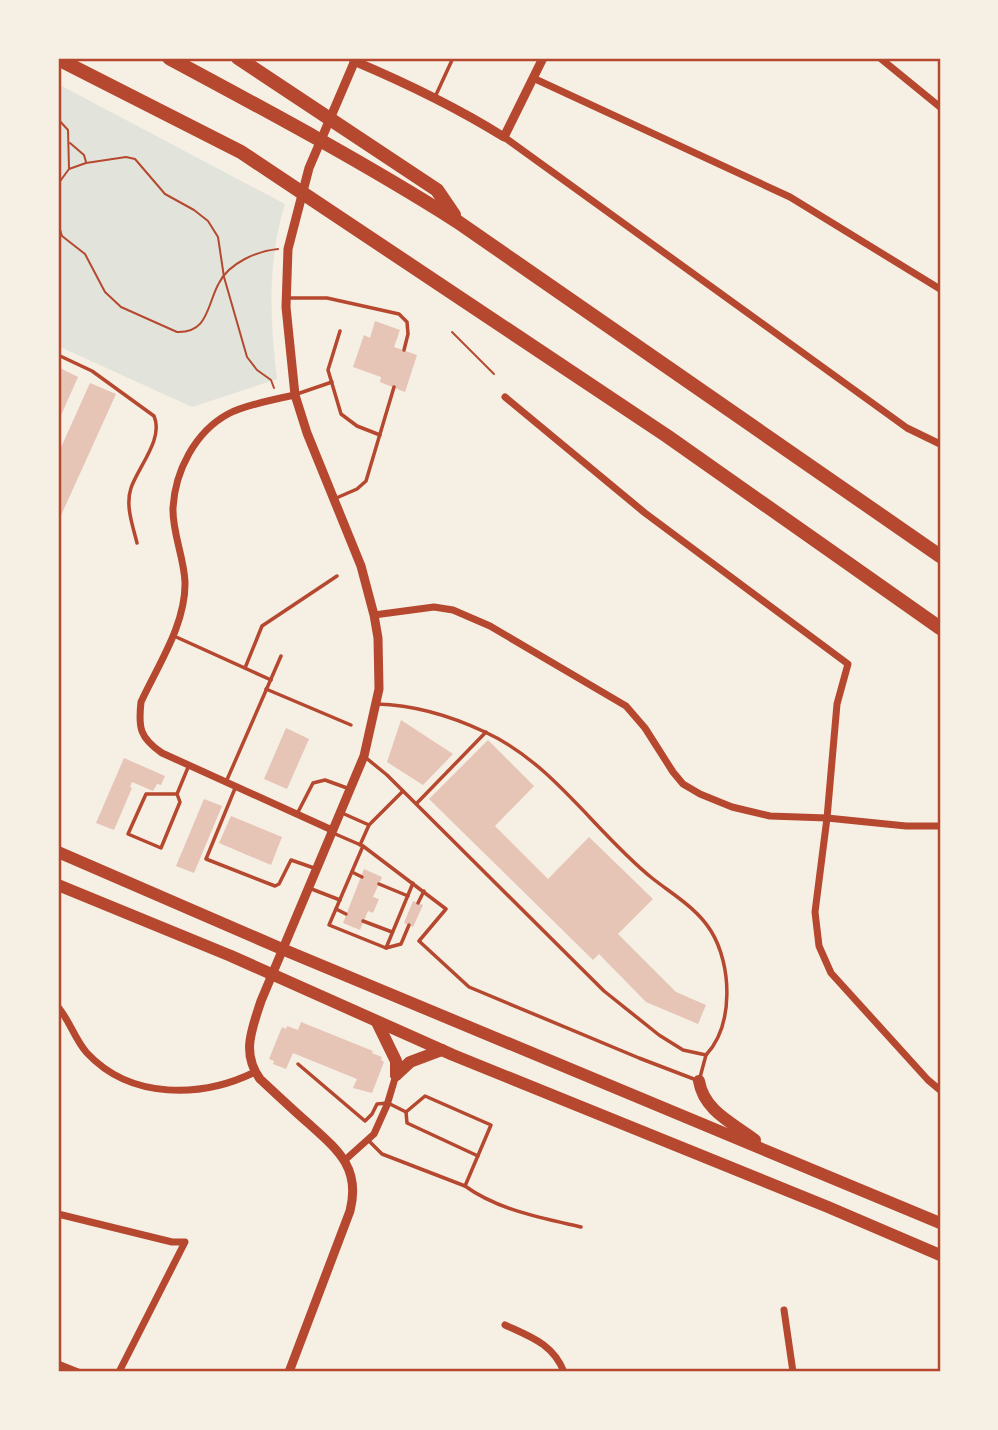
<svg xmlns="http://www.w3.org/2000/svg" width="998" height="1430" font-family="Manrope,sans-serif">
	<rect width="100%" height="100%" fill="#f6efe4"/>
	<!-- green -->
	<path fill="#e2e4dc" d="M58 84 285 204C267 261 270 321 277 379L192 407 58 346Z"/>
	<!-- building -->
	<g fill="#e6c5b7">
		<path d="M375 321 400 330 394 347 417 355 405 392 380 382 381 377 353 367 364 335 370 338Z"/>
		<path d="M58 367 78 377 58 422Z"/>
		<path d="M90 383 116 394 58 522V454Z"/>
		<path d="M401 720 453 754 423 785 387 762Z"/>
		<path d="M286 728 309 739 287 789 264 779Z"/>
		<path d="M488 740 534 786 495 826 548 879 589 837 653 899 618 934 676 992 706 1005 698 1024 646 1002 599 954 593 960 429 799Z"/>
		<path d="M124 758 165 776 161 785 157 784 153 791 132 782 130 787 132 788 114 830 96 823Z"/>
		<path d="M204 799 222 806 194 873 176 866Z"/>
		<path d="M231 816 282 837 271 865 219 843Z"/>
		<path d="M364 869 382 877 373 897 379 899 373 913 368 911 360 930 343 923Z"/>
		<path d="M413 901 423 905 413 927 404 923Z"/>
		<path d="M301 1022 373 1051 372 1053 382 1057 381 1060 384 1062 372 1093 353 1088 357 1079 293 1053 286 1069 273 1064 274 1061 269 1059 282 1027 286 1029 287 1026 298 1030Z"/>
	</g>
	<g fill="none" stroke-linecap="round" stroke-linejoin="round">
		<!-- path -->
		<g stroke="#b5482f" stroke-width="2">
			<path d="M58 119 68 130 69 168"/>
			<path d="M70 143 84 155 86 162"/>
			<path d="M58 184 69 169 86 163 126 157 135 159 165 194 194 210 208 221 218 237 224 277 247 357 257 370 271 380 274 388"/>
			<path d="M58 223 62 236 85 254 105 292 121 307 177 332C209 333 207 304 219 283 229 263 257 251 278 249"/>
			<path d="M452 332 494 374"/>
		</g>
		<!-- service -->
		<g stroke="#b5482f" stroke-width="3.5">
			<path d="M435 97 453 58"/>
			<path d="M289 298H327L399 314 407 322 408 334 404 350"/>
			<path d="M340 331 328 370 341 414 357 426 380 435"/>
			<path d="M58 355 92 371 154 416C164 439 138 467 131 488 125 506 133 526 137 543"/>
			<path d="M297 394 332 382"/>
			<path d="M334 499 357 489 366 481 394 387"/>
			<path d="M174 636 271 680"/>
			<path d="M245 668 262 626 337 576"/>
			<path d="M266 689 351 725"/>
			<path d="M377 704C415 705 451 716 485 732 553 763 595 832 652 878 672 894 697 908 711 931 732 965 734 1025 706 1055"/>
			<path d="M226 782 281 656"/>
			<path d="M236 786 206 859 275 886 279 884 291 860 314 868"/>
			<path d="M177 794H146L128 834 161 848 180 802 177 794 189 765"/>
			<path d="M417 803 486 732"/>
			<path d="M342 813 369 825"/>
			<path d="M297 814 313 783 325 780 347 788"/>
			<path d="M333 833 363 846 446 909 419 941 469 987 639 1058 699 1081 706 1055 683 1050 659 1035 604 991 387 775 365 757"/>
			<path d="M360 845 369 825 403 791"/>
			<path d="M363 846 329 925 386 948 413 883"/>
			<path d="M352 872 362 877"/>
			<path d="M379 884 408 896"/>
			<path d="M309 888 340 900"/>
			<path d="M418 903 424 891"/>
			<path d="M336 909 346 914"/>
			<path d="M363 921 392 932"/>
			<path d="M386 948 401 944 409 925"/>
			<path d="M298 1064 365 1121 372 1114 377 1104 388 1103 406 1112 407 1123 478 1156"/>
			<path d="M369 1141 382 1154 465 1186 491 1125 425 1096 406 1112"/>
			<path d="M465 1186C498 1210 542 1218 581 1227"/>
		</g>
		<!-- minor -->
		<g stroke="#b5482f" stroke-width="7">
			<path d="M880 58 940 107"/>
			<path d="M533 78 790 197 940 289"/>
			<path d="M504 137 907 428 940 444"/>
			<path d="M295 395C275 399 245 405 228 414 195 432 175 471 173 508 172 532 184 557 185 582 186 624 158 665 141 702 138 728 140 738 162 753L332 830"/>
			<path d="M505 397 645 513 848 664 837 704 827 818 815 912 819 946 831 973 928 1080 940 1090"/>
			<path d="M374 615 434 607 453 610 490 626 626 706 645 728 673 772 683 784 700 794 732 807 770 816 827 818 906 826H940"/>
			<path d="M58 1007C70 1021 75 1040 87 1053 131 1100 202 1098 255 1072"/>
			<path d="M345 1160 374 1134 387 1105 396 1075"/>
			<path d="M58 1214 172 1242H185L119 1372"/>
			<path d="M784 1310 793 1372"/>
			<path d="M505 1325C531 1337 553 1344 564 1372"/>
			<path d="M58 1364 78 1372"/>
		</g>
		<!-- tertiary -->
		<g stroke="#b5482f" stroke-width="9">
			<path d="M354 61C406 83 456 107 504 137L543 58"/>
			<path d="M289 1372 350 1211C361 1168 338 1150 308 1123 292 1109 276 1094 260 1079 241 1053 252 1029 261 1001L364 756 379 689 378 638 374 615 361 566 307 433 295 395 286 307 288 249 309 168 356 58"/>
		</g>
		<!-- primary -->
		<g stroke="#b5482f" stroke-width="12">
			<path d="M58 852 282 949 940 1223"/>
			<path d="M58 885 231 956 453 1055 828 1207 940 1255"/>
			<path d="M377 1022 396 1061V1075"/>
			<path d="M396 1075 410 1062 442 1050"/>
			<path d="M699 1081C704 1111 733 1123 755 1140"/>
		</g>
		<!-- motorway -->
		<g stroke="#b5482f" stroke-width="14">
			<path d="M169 58C266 110 365 163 458 222L940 556"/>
			<path d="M238 58 437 190 454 215"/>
			<path d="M58 59 241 152 667 436 940 628"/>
		</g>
	</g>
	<!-- border -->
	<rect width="998" height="1430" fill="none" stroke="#f6efe4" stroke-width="119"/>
	<rect x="60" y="60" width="879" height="1310" fill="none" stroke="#b5482f" stroke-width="2.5"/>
</svg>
